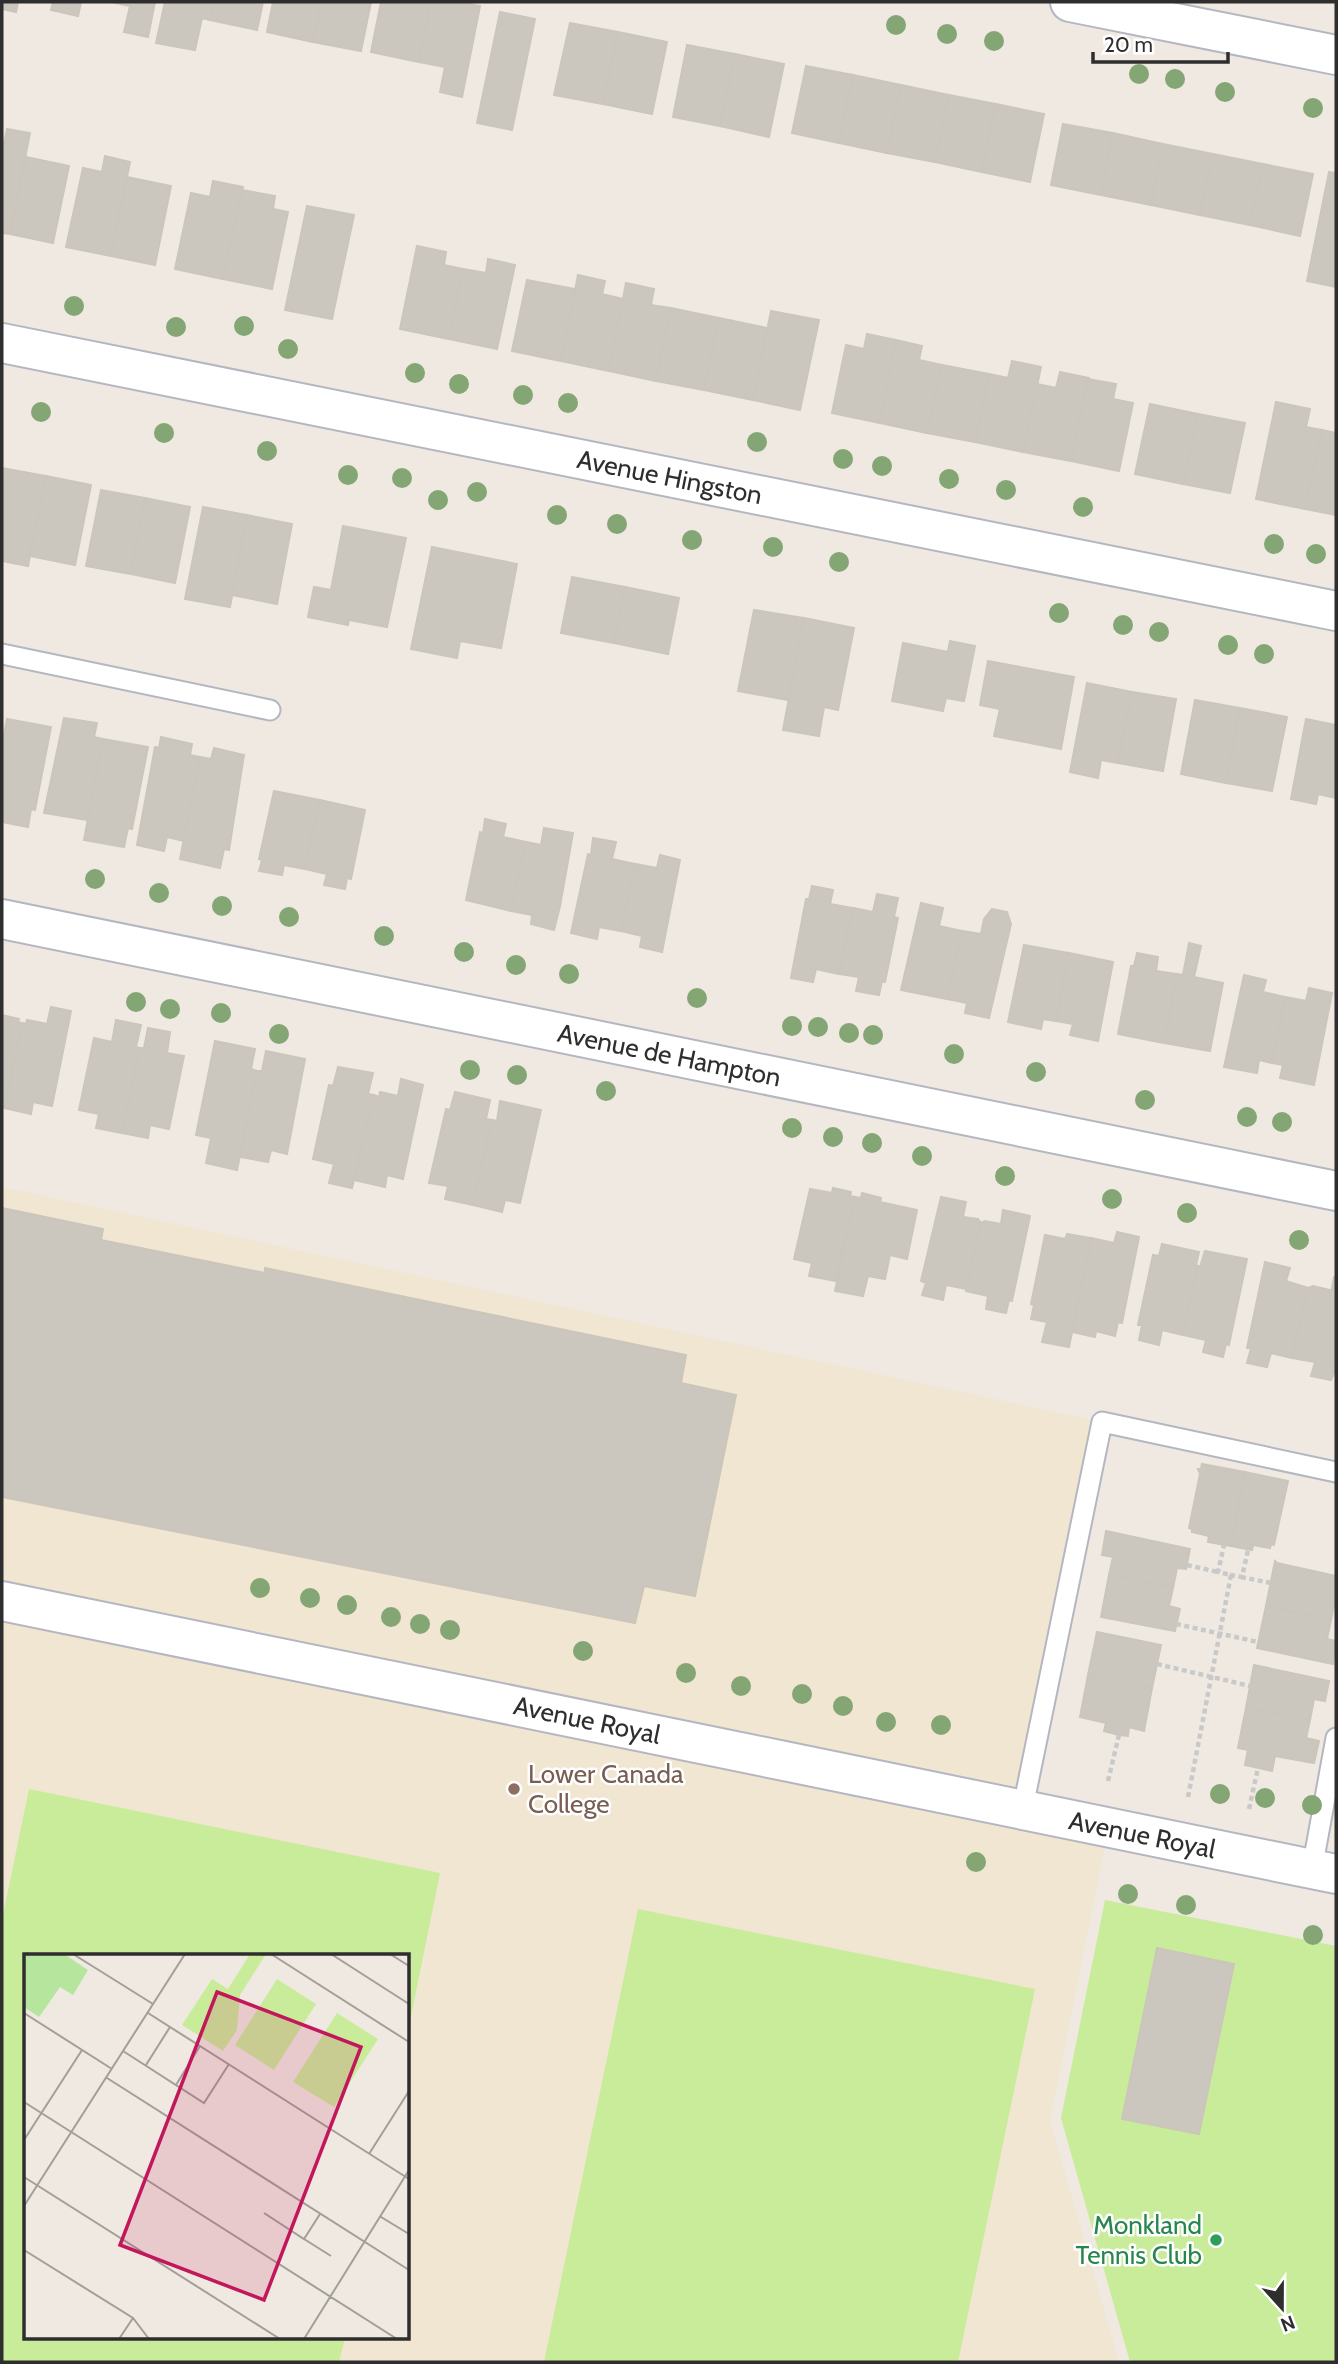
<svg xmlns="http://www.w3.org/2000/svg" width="1338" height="2364" font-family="Cabin,sans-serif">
	<rect width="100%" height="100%" fill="#efe9e1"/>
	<!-- education -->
	<path fill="#f0e6d1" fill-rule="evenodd" d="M2 1187 1102 1422 1022 1811 1108 1830 1050 2121 1119 2362H2ZM26 1956H408V2338H26Z"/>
	<!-- pitch -->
	<g fill="#c9ec9a">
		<path d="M29 1789 440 1873 408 2031V1956H26V2338H345L339 2362H2V1920Z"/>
		<path d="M1105 1900 1336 1946V2362H1130L1061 2118Z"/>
		<path d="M638 1909 1035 1989 958 2362H544Z"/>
	</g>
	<!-- building -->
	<g fill="#cbc7bf" stroke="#cbc5ba" stroke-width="2">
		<path d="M2 2H18L16 12 2 9Z"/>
		<path d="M53 2H81L78 16 51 10Z"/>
		<path d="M111 2H155L148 37 124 32 130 6Z"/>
		<path d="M165 2H214L210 20 202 18 195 50 156 43Z"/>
		<path d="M214 2H263L257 30 210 20Z"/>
		<path d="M273 2H322L313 42 267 32Z"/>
		<path d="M322 2H371L361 51 313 42Z"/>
		<path d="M381 2H431L419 62 371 52Z"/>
		<path d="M431 2H460L480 6 462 97 440 92 445 67 419 62Z"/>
		<path d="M500 12 535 19 512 130 477 123Z"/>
		<path d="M570 23 618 32 603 104 554 95Z"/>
		<path d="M618 32 667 42 652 114 603 104Z"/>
		<path d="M687 45 735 54 720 126 673 117Z"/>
		<path d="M735 54 784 64 769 137 720 126Z"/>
		<path d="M806 66 853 75 839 143 792 133Z"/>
		<path d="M853 75 901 85 887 153 839 143Z"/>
		<path d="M901 85 949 95 935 162 887 153Z"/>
		<path d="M949 95 996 104 982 172 935 162Z"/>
		<path d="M996 104 1044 114 1030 182 982 172Z"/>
		<path d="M1063 124 1113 133 1101 195 1051 185Z"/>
		<path d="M7 129 30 133 10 234 2 233V152Z"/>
		<path d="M1113 133 1163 144 1151 205 1101 195Z"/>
		<path d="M1163 144 1213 154 1200 215 1151 205Z"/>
		<path d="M1213 154 1263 164 1250 225 1200 215Z"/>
		<path d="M105 156 130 162 111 256 66 247 83 168 102 172Z"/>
		<path d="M26 157 69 166 53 243 10 234Z"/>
		<path d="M1263 164 1313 174 1300 236 1250 225Z"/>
		<path d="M1329 172 1336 173V287L1307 281Z"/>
		<path d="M127 177 171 186 155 265 111 256Z"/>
		<path d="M213 181 243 187 223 279 175 269 191 193 210 197Z"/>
		<path d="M242 190 275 196 273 209 288 212 272 289 223 279Z"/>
		<path d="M307 206 354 215 332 319 285 310Z"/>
		<path d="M417 246 446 252 444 265 463 269 449 339 400 329Z"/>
		<path d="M488 259 515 265 497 349 449 339 463 269 486 273Z"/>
		<path d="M578 275 605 281 602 294 623 299 609 371 561 361Z"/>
		<path d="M527 280 575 289 561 361 512 351Z"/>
		<path d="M626 283 654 289 651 305 671 308 656 381 609 371Z"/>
		<path d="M671 308 719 318 704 390 656 381Z"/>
		<path d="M771 311 819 320 800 410 753 400Z"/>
		<path d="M719 318 767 328 753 400 704 390Z"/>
		<path d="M867 334 896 340 880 423 832 413 846 345 864 349Z"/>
		<path d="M896 340 922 346 919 360 942 365 927 433 880 423Z"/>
		<path d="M1012 361 1041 367 1023 452 975 442 989 374 1008 378Z"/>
		<path d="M942 365 989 374 975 442 927 433Z"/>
		<path d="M1060 372 1089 378 1071 461 1023 452 1037 384 1056 388Z"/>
		<path d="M1088 379 1116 384 1113 399 1133 403 1119 471 1071 461Z"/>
		<path d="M1276 402 1310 409 1306 427 1322 430 1305 509 1256 499Z"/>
		<path d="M1150 404 1198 414 1183 484 1135 474Z"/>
		<path d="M1198 414 1245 423 1230 493 1183 484Z"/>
		<path d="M1322 430 1336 433V515L1305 509Z"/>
		<path d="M2 468 46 476 28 566 2 561Z"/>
		<path d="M46 476 91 485 75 565 30 556Z"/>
		<path d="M101 490 145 498 131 574 86 566Z"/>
		<path d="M145 498 190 507 175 583 131 574Z"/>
		<path d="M203 507 247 515 230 607 185 599Z"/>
		<path d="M247 515 292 524 277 604 232 595Z"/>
		<path d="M343 526 406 538 387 627 349 620 348 625 308 617 314 587 331 590Z"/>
		<path d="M432 547 517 564 501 648 460 641 457 658 411 649Z"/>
		<path d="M572 577 625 587 614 643 561 633Z"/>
		<path d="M625 587 679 598 668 654 614 643Z"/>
		<path d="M754 610 804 618 788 700 738 691Z"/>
		<path d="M804 618 854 628 838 710 824 707 819 736 783 730Z"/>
		<path d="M950 641 975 646 964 701 946 698 943 711 892 701 903 643 948 652Z"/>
		<path d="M988 661 1074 677 1061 749 994 736 1000 709 980 705Z"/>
		<path d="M1087 683 1132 692 1118 763 1101 760 1098 778 1070 772Z"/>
		<path d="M1132 692 1176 699 1163 771 1118 763Z"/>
		<path d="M1195 700 1240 708 1226 783 1181 774Z"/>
		<path d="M1240 708 1287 717 1272 791 1226 783Z"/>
		<path d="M64 718 97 723 94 737 103 739 88 820 44 813Z"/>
		<path d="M7 719 51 727 35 810 31 809 28 827 2 822V744Z"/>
		<path d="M1306 719 1336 725V798L1318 794 1316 804 1291 799Z"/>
		<path d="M161 737 192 744 190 755 200 757 184 841 167 837 164 851 137 845 155 747 159 748Z"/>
		<path d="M103 739 148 747 132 829 128 828 124 847 84 840Z"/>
		<path d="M214 748 244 755 229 850 224 849 220 868 180 859 200 757 211 759Z"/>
		<path d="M274 791 320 800 305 869 284 865 282 875 259 871 262 860 259 859Z"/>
		<path d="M320 800 365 810 351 879 347 878 345 889 324 885 327 874 305 869Z"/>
		<path d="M485 819 506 824 503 837 526 842 511 911 466 900 480 832 483 833Z"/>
		<path d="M544 828 573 833 560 906 554 930 531 924 532 915 511 911 526 842 541 845Z"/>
		<path d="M593 838 616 842 612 859 635 864 621 931 599 927 597 939 571 933 588 854 591 855Z"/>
		<path d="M660 855 680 860 662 952 640 947 642 936 621 931 635 864 657 868Z"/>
		<path d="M812 886 833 890 830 904 853 908 839 974 816 969 813 982 791 978 806 899H809Z"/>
		<path d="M877 894 898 898 894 917 898 918 885 982 882 981 879 995 856 991 859 977 839 974 853 908 873 912Z"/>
		<path d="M921 903 943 908 939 926 962 931 947 999 901 990Z"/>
		<path d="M992 909 1007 912 1011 924 989 1018 965 1013 967 1003 947 999 962 931 981 934 984 919Z"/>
		<path d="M1189 943 1201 946 1194 977 1223 983 1210 1051 1164 1043 1177 974 1183 975Z"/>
		<path d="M1024 945 1069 953 1056 1021 1043 1019 1041 1029 1008 1022Z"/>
		<path d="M1069 953 1113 962 1098 1041 1070 1035 1073 1024 1056 1021Z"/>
		<path d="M1137 953 1158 957 1156 971 1177 974 1164 1043 1118 1034 1131 966H1134Z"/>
		<path d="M1244 975 1266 980 1263 992 1285 997 1272 1063 1259 1060 1257 1073 1224 1067Z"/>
		<path d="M1309 988 1332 993 1314 1085 1280 1078 1283 1065 1272 1063 1285 997 1306 1001Z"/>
		<path d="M51 1007 71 1011 52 1106 33 1102 31 1114 4 1108 22 1023 26 1024 27 1020 47 1024Z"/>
		<path d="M2 1015 19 1019 18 1022 22 1023 4 1108H2Z"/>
		<path d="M116 1020 141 1025 136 1047 140 1048 122 1133 96 1128 99 1114 79 1110 94 1038 112 1042Z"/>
		<path d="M148 1028 170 1032 167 1053 184 1056 169 1129 150 1125 148 1138 122 1133 140 1048H144Z"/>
		<path d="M215 1041 255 1049 251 1069 257 1071 237 1170 206 1163 211 1138 196 1135Z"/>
		<path d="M266 1051 305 1059 287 1154 271 1150 268 1162 240 1157 257 1071H262Z"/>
		<path d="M338 1067 373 1073 368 1094 374 1095 352 1188 329 1183 334 1164 313 1159 329 1085 333 1086Z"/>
		<path d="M401 1079 423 1085 403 1179 387 1175 385 1187 354 1180 374 1095 379 1097 380 1092 398 1096Z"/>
		<path d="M455 1092 490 1100 486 1119 492 1120 473 1205 445 1199 448 1186 429 1183 446 1109 450 1110Z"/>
		<path d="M500 1101 541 1110 520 1203 505 1200 502 1212 473 1205 492 1120 497 1121Z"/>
		<path d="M833 1188 851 1192 850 1196 855 1197 836 1281 809 1276 812 1263 794 1259 810 1189 832 1193Z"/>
		<path d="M862 1193 881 1198 880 1202 917 1210 907 1259 890 1255 885 1279 868 1276 863 1296 835 1291 855 1197 861 1198Z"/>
		<path d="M941 1197 966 1202 963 1217 978 1219 981 1223 967 1289 946 1285 943 1300 922 1295 926 1283 921 1281Z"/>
		<path d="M2 1208 103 1229 101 1240 265 1273V1268L686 1355 681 1383 736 1395 695 1596 644 1586 635 1623 2 1497Z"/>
		<path d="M1003 1210 1030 1216 1012 1301 1009 1300 1006 1313 986 1309 988 1296 966 1291 981 1223 985 1221 1001 1224Z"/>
		<path d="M1117 1232 1139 1237 1122 1323 1118 1322 1115 1336 1096 1331 1095 1337 1072 1332 1091 1238 1114 1243Z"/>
		<path d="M1067 1234 1091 1238 1069 1347 1042 1342 1047 1322 1031 1319 1034 1305 1031 1304 1045 1235 1065 1239Z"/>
		<path d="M1162 1244 1199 1252 1196 1265 1198 1266 1183 1335 1162 1330 1159 1345 1139 1340 1142 1325H1138L1153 1255 1159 1256Z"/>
		<path d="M1205 1251 1247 1259 1229 1345 1226 1344 1223 1357 1203 1352 1206 1340 1183 1335 1198 1266 1200 1267Z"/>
		<path d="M1265 1262 1290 1268 1286 1281 1308 1288 1292 1358 1271 1353 1267 1367 1247 1363 1251 1348H1247Z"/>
		<path d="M1334 1277H1336V1368L1331 1380 1311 1376 1315 1362 1292 1358 1308 1288 1313 1286 1330 1290 1331 1294Z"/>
		<path d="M1202 1464 1245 1472 1231 1546 1208 1542 1209 1536 1192 1532V1529L1189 1528 1200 1474 1198 1469H1201Z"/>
		<path d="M1245 1472 1288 1481 1274 1545 1271 1544 1270 1548 1253 1545 1252 1550 1231 1546Z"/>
		<path d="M1106 1531 1190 1549 1186 1569 1177 1568 1173 1588 1109 1575 1113 1557 1102 1555Z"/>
		<path d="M1275 1561 1277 1563 1336 1576V1596L1331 1620 1266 1606Z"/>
		<path d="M1109 1575 1173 1588 1169 1606 1180 1609 1175 1631 1101 1617Z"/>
		<path d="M1266 1606 1331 1620 1327 1639 1336 1641 1333 1664 1257 1648Z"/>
		<path d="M1097 1632 1161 1645 1152 1688 1088 1675Z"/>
		<path d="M1254 1665 1329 1681 1325 1701 1314 1699 1310 1720 1246 1708Z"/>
		<path d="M1088 1675 1152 1688 1144 1731 1129 1727 1128 1736 1119 1735 1104 1731 1106 1723 1080 1717Z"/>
		<path d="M1246 1708 1310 1720 1306 1738 1319 1741 1314 1763 1275 1756 1272 1771 1245 1765 1248 1750 1238 1748Z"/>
		<path d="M1157 1948 1234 1964 1199 2134 1122 2119Z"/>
	</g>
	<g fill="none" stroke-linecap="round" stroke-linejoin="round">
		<defs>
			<g id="service">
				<path d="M2 654 270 710"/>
				<path d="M1022 1812 1102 1422 1336 1472"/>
				<path d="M1312 1869 1336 1738"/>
			</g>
			<g id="minor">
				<path d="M1070 2 1336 55"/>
				<path id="s1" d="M2 343 1336 611"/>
				<path id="s2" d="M2 919 1336 1191"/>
				<path id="s3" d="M2 1601C447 1689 891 1785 1336 1874"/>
			</g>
		</defs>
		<!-- service casing -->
		<use href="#service" stroke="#b4b7c1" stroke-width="23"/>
		<!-- minor casing -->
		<use href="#minor" stroke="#b4b7c1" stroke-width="42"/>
		<!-- path -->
		<g stroke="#c9c9c9" stroke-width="4.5" stroke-dasharray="5 3.5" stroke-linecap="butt">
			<path d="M1187 1565 1218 1572"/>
			<path d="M1230 1575 1242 1577 1248 1550"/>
			<path d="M1241 1577 1271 1583"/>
			<path d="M1176 1624 1258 1642"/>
			<path d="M1157 1664 1250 1686"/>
			<path d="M1108 1781 1119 1735"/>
			<path d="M1188 1797 1231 1575 1218 1572 1224 1545"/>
			<path d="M1249 1809 1258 1768"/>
		</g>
		<!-- service -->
		<use href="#service" stroke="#fff" stroke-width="19"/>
		<!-- minor -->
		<use href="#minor" stroke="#fff" stroke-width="38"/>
	</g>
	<!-- trees -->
	<g fill="#84a574">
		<circle cx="896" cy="25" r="10"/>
		<circle cx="947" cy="34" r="10"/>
		<circle cx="994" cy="41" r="10"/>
		<circle cx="1139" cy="74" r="10"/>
		<circle cx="1175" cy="79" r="10"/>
		<circle cx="1225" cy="92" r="10"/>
		<circle cx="1313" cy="108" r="10"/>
		<circle cx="74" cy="306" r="10"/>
		<circle cx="244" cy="326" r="10"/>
		<circle cx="176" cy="327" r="10"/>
		<circle cx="288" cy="349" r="10"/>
		<circle cx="415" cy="373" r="10"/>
		<circle cx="459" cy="384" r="10"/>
		<circle cx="523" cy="395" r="10"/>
		<circle cx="568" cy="403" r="10"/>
		<circle cx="41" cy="412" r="10"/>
		<circle cx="164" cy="433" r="10"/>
		<circle cx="757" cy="442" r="10"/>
		<circle cx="267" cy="451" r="10"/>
		<circle cx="843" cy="459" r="10"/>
		<circle cx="882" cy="466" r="10"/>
		<circle cx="348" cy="475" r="10"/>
		<circle cx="402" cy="478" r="10"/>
		<circle cx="949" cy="479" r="10"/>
		<circle cx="1006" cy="490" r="10"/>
		<circle cx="477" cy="492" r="10"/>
		<circle cx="438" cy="500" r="10"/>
		<circle cx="1083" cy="507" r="10"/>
		<circle cx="557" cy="515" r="10"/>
		<circle cx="617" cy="524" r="10"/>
		<circle cx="692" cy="540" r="10"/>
		<circle cx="1274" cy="544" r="10"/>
		<circle cx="773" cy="547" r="10"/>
		<circle cx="1316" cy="554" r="10"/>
		<circle cx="839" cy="562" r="10"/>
		<circle cx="1059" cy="613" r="10"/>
		<circle cx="1123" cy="625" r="10"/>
		<circle cx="1159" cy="632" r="10"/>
		<circle cx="1228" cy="645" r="10"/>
		<circle cx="1264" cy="654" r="10"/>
		<circle cx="95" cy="879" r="10"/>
		<circle cx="159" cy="893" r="10"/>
		<circle cx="222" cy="906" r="10"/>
		<circle cx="289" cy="917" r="10"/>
		<circle cx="384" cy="936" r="10"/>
		<circle cx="464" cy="952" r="10"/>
		<circle cx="516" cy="965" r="10"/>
		<circle cx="569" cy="974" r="10"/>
		<circle cx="697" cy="998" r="10"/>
		<circle cx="136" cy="1002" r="10"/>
		<circle cx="170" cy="1009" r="10"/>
		<circle cx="221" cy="1013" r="10"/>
		<circle cx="792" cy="1026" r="10"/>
		<circle cx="818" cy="1027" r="10"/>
		<circle cx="849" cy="1033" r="10"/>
		<circle cx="279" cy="1034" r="10"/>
		<circle cx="873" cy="1035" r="10"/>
		<circle cx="954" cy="1054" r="10"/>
		<circle cx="470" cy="1070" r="10"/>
		<circle cx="1036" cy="1072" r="10"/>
		<circle cx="517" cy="1075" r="10"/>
		<circle cx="606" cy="1091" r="10"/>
		<circle cx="1145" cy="1100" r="10"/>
		<circle cx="1247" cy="1117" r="10"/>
		<circle cx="1282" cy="1122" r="10"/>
		<circle cx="792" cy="1128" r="10"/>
		<circle cx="833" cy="1137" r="10"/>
		<circle cx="872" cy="1143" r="10"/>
		<circle cx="922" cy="1156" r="10"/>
		<circle cx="1005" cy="1176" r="10"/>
		<circle cx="1112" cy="1199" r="10"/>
		<circle cx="1187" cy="1213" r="10"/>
		<circle cx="1299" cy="1240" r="10"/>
		<circle cx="260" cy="1588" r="10"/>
		<circle cx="310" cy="1598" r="10"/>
		<circle cx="347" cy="1605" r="10"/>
		<circle cx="391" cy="1617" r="10"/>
		<circle cx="420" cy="1624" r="10"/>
		<circle cx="450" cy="1630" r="10"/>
		<circle cx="583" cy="1651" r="10"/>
		<circle cx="686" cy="1673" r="10"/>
		<circle cx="741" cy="1686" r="10"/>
		<circle cx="802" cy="1694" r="10"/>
		<circle cx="843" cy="1706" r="10"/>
		<circle cx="886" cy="1722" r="10"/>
		<circle cx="941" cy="1725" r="10"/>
		<circle cx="1220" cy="1794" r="10"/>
		<circle cx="1265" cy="1798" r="10"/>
		<circle cx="1312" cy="1805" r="10"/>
		<circle cx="976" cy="1862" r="10"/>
		<circle cx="1128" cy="1894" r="10"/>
		<circle cx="1186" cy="1905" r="10"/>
		<circle cx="1313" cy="1935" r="10"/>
	</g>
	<!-- markers -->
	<circle fill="#8d6e63" stroke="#fff" stroke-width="2.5" cx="514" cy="1789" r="7"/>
	<circle fill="#2e9e5b" stroke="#fff" stroke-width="2.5" cx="1216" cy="2240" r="7"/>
	<g text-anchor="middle" stroke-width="5" stroke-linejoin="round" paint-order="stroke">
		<!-- street labels -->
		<g font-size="26" fill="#2e2e2e" stroke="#fff">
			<text dy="9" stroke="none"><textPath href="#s1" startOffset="681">Avenue Hingston</textPath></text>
			<text dy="9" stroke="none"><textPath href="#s2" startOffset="681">Avenue de Hampton</textPath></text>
			<text dy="9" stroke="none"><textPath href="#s3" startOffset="597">Avenue Royal</textPath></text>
			<text dy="9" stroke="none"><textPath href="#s3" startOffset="1164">Avenue Royal</textPath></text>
		</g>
		<!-- education labels -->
		<g font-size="26" fill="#785e54" stroke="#fff" text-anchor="start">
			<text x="528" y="1783">Lower Canada<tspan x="528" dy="30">College</tspan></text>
		</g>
		<!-- leisure labels -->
		<g font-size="26" fill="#27864d" stroke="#fff" text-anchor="end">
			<text x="1202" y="2234">Monkland<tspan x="1202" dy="30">Tennis Club</tspan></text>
		</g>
	</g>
	<!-- overview -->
	<g transform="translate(24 1954)">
		<rect width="385" height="385" fill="#efe9e1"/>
		<path d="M0 0H40L64 16 49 41 36 33 15 63 0 53Z" fill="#b6e59e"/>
		<path d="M226 0H242L216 41 213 76 199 97 158 71 188 25 204 35ZM253 25 292 50 250 116 211 91ZM313 59 354 85 310 153 269 128Z" fill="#c9ec9a"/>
		<path fill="none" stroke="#a29e99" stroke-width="2" d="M49 0 129 50M247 0 385 88M307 0 385 50M366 0 385 12M0 59 88 115M124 59 385 225M99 97 180 149 205 110M122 111 146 73M83 124 385 316M152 131 176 92M0 148 373 385M0 186 58 96M345 200 385 137M0 223 256 385M0 252 161 0M240 259 280 285 296 260M357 263 385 280M280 285 307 302M0 296 109 364 125 385M95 385 109 364M280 385 385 216"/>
		<path fill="#c2185b" fill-opacity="0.15" stroke="#c2185b" stroke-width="3.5" d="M193 38 337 93 240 346 96 291Z"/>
		<rect width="385" height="385" fill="none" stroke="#2e2e2e" stroke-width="3.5"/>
	</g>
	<!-- border -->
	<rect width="1338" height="2364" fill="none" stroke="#2e2e2e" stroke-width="7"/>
	<!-- north arrow -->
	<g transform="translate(1282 2308) rotate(159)" stroke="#ffffff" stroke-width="5" paint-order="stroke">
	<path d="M0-5L12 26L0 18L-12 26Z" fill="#2e2e2e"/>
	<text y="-10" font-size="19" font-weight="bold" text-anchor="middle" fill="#2e2e2e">N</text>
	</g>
	<!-- scale -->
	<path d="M1093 52v10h135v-10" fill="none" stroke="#2e2e2e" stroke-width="3.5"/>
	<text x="1104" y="52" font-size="21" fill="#2e2e2e" stroke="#ffffff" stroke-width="5" paint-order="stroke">20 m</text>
</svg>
